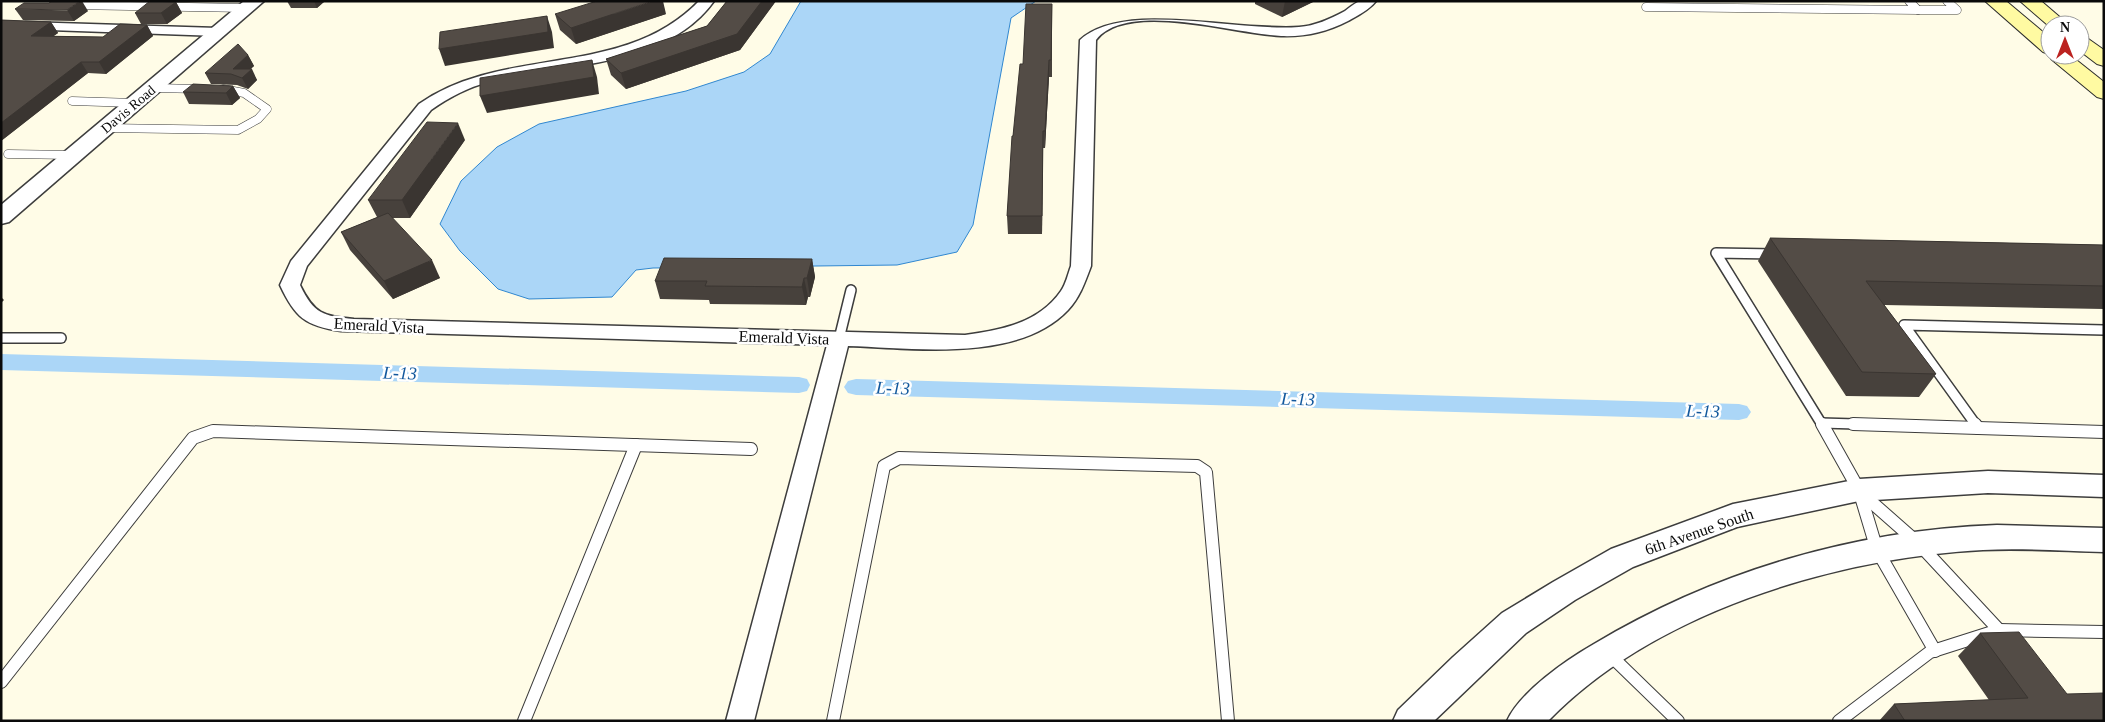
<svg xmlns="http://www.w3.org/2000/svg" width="2105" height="722" font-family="Georgia,serif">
	<rect width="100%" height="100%" fill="#fffce7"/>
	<!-- water -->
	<path fill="#abd6f7" stroke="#3087d0" d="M801 1H1036L1011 18 973 225 957 252 897 265 653 268 636 270 612 297 529 299 498 289 460 251 440 224 461 181 497 147 539 124 686 91 744 72 770 54Z"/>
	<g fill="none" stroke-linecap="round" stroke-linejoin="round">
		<!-- canal -->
		<g fill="#abd6f7" fill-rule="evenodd">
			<path d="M1 354 799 377 807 379 810 385 807 391 799 393 1 370Z"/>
			<path d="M856 379 1739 404 1747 406 1751 412 1747 418 1739 420 856 395 848 393 844 387 848 381Z"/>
		</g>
		<defs>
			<g id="service-far2">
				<path d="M71 5 247 8"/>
				<path d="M1646 7 1918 10 1909 1"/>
				<path d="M1918 10H1957L1947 1"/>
				<path d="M153 88 201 89"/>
				<path d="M72 101 135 103"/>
				<path d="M106 128 238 130 258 119 267 109 244 93 223 89"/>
				<path d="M8 154 73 155"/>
			</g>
			<g id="service-far1">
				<path d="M1775 254 1716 253 1821 423"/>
				<path d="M1 338H61"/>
				<path d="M839 339 851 290"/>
				<path d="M1822 425 1821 423 1892 425"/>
				<path d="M1976 425 1904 325 2104 330"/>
			</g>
			<g id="service">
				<path d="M1822 424 1859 490 1877 550 1935 651"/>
				<path d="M1853 424 1978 428 1975 424"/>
				<path d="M1978 428 2104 432"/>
				<path d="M1860 492 1919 544 1999 630"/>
				<path d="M1610 655 1678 721"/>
				<path d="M1 682 193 438 213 431 751 449"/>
				<path d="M524 721 636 445"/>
				<path d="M833 721 884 466 899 458 1197 466 1206 472 1228 721"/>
				<path d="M1839 721 1930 652 1999 630 2104 632"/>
			</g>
			<g id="minor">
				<path d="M699 1H714C665 69 562 63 489 82 468 87 448 98 431 110L307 266 300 285C314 314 323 316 354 319L965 335C1001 330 1039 323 1061 291 1066 284 1068 274 1071 266L1080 40C1124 0 1235 32 1299 27 1315 26 1330 19 1345 11 1349 8 1356 2 1361 1 1365 0 1371 1 1376 1 1369 10 1357 16 1348 21 1327 32 1305 37 1281 36 1234 34 1127 0 1096 40L1091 266C1085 282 1080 297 1068 310 1018 363 913 348 848 346L754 721H726L827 345 341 331C305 326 295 317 280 285L291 261 419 104C504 44 623 80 699 1Z"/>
				<path d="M26 22 218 28 223 29 225 32 223 35 218 36 21 29 19 26 21 23Z"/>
			</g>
			<g id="tertiary">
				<path d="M244 1H264L9 222 1 224V205Z"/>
				<path d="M1988 471 2104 475V497L1988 493 1859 501 1737 527 1633 567 1575 600 1526 633 1434 721H1393L1398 710 1453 657 1502 613 1553 582 1611 549 1733 504 1859 479Z"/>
				<path d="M1997 525 2104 528V552C2063 551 2023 548 1983 550 1834 558 1654 612 1548 721H1507C1520 692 1566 660 1594 644 1716 571 1855 530 1997 525Z"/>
			</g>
			<g id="secondary">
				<path d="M1985 1H2006L2050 38V55H2070L2104 82V99L2097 97 2051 59 2049 54 2043 52Z"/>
				<path d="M2020 1H2041L2069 25H2050V27Z"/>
				<path d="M2080 36 2087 38 2104 50V66L2097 64 2080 51Z"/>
			</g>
		</defs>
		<!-- service-far2 casing -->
		<use href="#service-far2" stroke="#3d3d3d" stroke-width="9"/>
		<!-- service-far1 casing -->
		<use href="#service-far1" stroke="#3d3d3d" stroke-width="12"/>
		<!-- service casing -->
		<use href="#service" stroke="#3d3d3d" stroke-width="14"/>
		<!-- minor casing -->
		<use href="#minor" stroke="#3d3d3d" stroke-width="3"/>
		<!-- tertiary casing -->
		<use href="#tertiary" stroke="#3d3d3d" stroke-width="3"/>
		<!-- secondary casing -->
		<use href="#secondary" stroke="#2c2c2c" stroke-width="2"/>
		<!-- service-far2 -->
		<use href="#service-far2" stroke="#fff" stroke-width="8"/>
		<!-- service-far1 -->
		<use href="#service-far1" stroke="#fff" stroke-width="9"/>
		<!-- service -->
		<use href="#service" stroke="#fff" stroke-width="12"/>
		<!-- minor -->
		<use href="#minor" fill="#fff" fill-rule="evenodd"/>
		<!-- tertiary -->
		<use href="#tertiary" fill="#fff" fill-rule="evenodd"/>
		<!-- secondary -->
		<use href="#secondary" fill="#fffaa2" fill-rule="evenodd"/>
	</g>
	<!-- wall -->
	<g fill="#47413c">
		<path d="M287 1H325L317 8H291Z"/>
		<path d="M727 1H776L740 50 626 89 611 75 606 59 707 26Z"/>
		<path d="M1255 1H1315L1282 17 1255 4Z"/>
		<path d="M176 2 182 13 167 24H141L135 13Z"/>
		<path d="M1052 4V77H1049L1045 148H1043L1042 234H1008L1007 216 1013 136 1023 64Z"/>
		<path d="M15 9 88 11 74 21 23 20Z"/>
		<path d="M555 14H666L576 44 560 30Z"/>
		<path d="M1 20 51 22 58 33 53 36 103 37 147 25 153 36 106 74 88 73 1 141Z"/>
		<path d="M248 55 254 66 250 69 257 80 248 89 237 85 211 84 205 73Z"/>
		<path d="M233 86 240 98 232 105 189 104 183 92Z"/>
		<path d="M465 140 410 218H392L440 278 393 299 350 250 341 232 378 217H377L368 200Z"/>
		<path d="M1770 238 2104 245V309L1884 305 1936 374 1919 397 1846 396 1758 261Z"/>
		<path d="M812 259 815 277 810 297H808L806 305 710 304 709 300 660 299 655 281Z"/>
		<path d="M1980 633 2067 694 2104 721H1879L1894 704 1989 700 1958 656Z"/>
	</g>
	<!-- shaded-wall -->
	<g fill="#3a3531">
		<path d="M80 1H82L88 11 74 21 67 10Z"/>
		<path d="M314 1H325L317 8Z"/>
		<path d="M653 1H663L666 14 576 44 571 28Z"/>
		<path d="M762 1H776L740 50 626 89 621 73Z"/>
		<path d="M1285 1H1315L1282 17Z"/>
		<path d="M176 2 182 13 167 24 161 13Z"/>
		<path d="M547 16 552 32 554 48 445 66 439 49Z"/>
		<path d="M51 22 58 33 39 47 31 36Z"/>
		<path d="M147 25 153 36 106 74 99 62Z"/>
		<path d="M248 55 254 66 242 77 233 69Z"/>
		<path d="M592 60 597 77 599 94 487 113 480 96Z"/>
		<path d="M1049 60V77L1045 148V131Z"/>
		<path d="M81 62 88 73 1 141V123Z"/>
		<path d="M252 69 257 80 248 89 242 78Z"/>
		<path d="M233 86 240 98 232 105 226 93Z"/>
		<path d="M458 123 465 140 410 218 402 200Z"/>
		<path d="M1043 131V148L1042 234V216Z"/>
		<path d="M812 259 815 277 810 297 807 278Z"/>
		<path d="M432 260 440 278 393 299 384 281Z"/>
		<path d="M804 278 808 297 806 305 802 287Z"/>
		<path d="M1 297 4 300 1 303Z"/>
	</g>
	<!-- building -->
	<g fill="#534c46" stroke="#3a3531">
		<path d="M52 1H80L67 10 15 9 24 3H49Z"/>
		<path d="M150 1 176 2 161 13H135Z"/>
		<path d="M597 1H653L571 28 555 14Z"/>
		<path d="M727 1H762L737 34 621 73 606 59 707 26Z"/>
		<path d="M1026 4H1052L1051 60H1049L1045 131H1043L1042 216H1007L1012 136H1013L1020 64H1023Z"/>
		<path d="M547 16 548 32 439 49 440 32Z"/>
		<path d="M1 20 51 22 31 36 103 37 120 24 147 25 99 62H81L1 123Z"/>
		<path d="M238 44 248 55 233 69H252L242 78 231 74 205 73Z"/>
		<path d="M592 60 594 77 480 96V78Z"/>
		<path d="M193 84 233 86 226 93 183 92Z"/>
		<path d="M427 122 458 123 402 200H368Z"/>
		<path d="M388 213 432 260 384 281 341 232Z"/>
		<path d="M1770 238 2104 245V286L1866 281 1936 374 1862 372Z"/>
		<path d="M664 258 812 259 807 278H804L802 287 705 286 707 281H655Z"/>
		<path d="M2019 632 2067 694 2104 693V721H1905L1894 704 2028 698 1980 633Z"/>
	</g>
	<g text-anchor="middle" stroke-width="5" stroke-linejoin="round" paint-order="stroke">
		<!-- far-street labels -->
		<g font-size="14" fill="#0a0a0a" stroke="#fff">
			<text transform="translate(128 109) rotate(-40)" y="5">Davis Road</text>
		</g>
		<!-- street labels -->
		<g font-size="16" fill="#0a0a0a" stroke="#fff">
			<text transform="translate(379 325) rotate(3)" y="6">Emerald Vista</text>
			<text transform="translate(784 337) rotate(2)" y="6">Emerald Vista</text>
			<text transform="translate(1699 531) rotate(-19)" y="6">6th Avenue South</text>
		</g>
		<!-- water labels -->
		<g font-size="18" font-style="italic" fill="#12589d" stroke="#fff">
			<text transform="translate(400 373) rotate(2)" y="6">L-13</text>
			<text transform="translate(893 388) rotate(2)" y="6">L-13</text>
			<text transform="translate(1298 399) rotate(2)" y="6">L-13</text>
			<text transform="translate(1703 411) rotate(2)" y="6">L-13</text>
		</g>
	</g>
	<!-- border -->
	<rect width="2105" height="722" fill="none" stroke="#0a0a0a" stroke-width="5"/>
	<!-- north arrow -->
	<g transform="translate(2065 40)"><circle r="24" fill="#ffffff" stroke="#9d9d9d"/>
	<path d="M0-4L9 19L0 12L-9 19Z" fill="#bc2220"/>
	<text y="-8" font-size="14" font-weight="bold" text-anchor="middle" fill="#0a0a0a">N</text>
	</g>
</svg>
